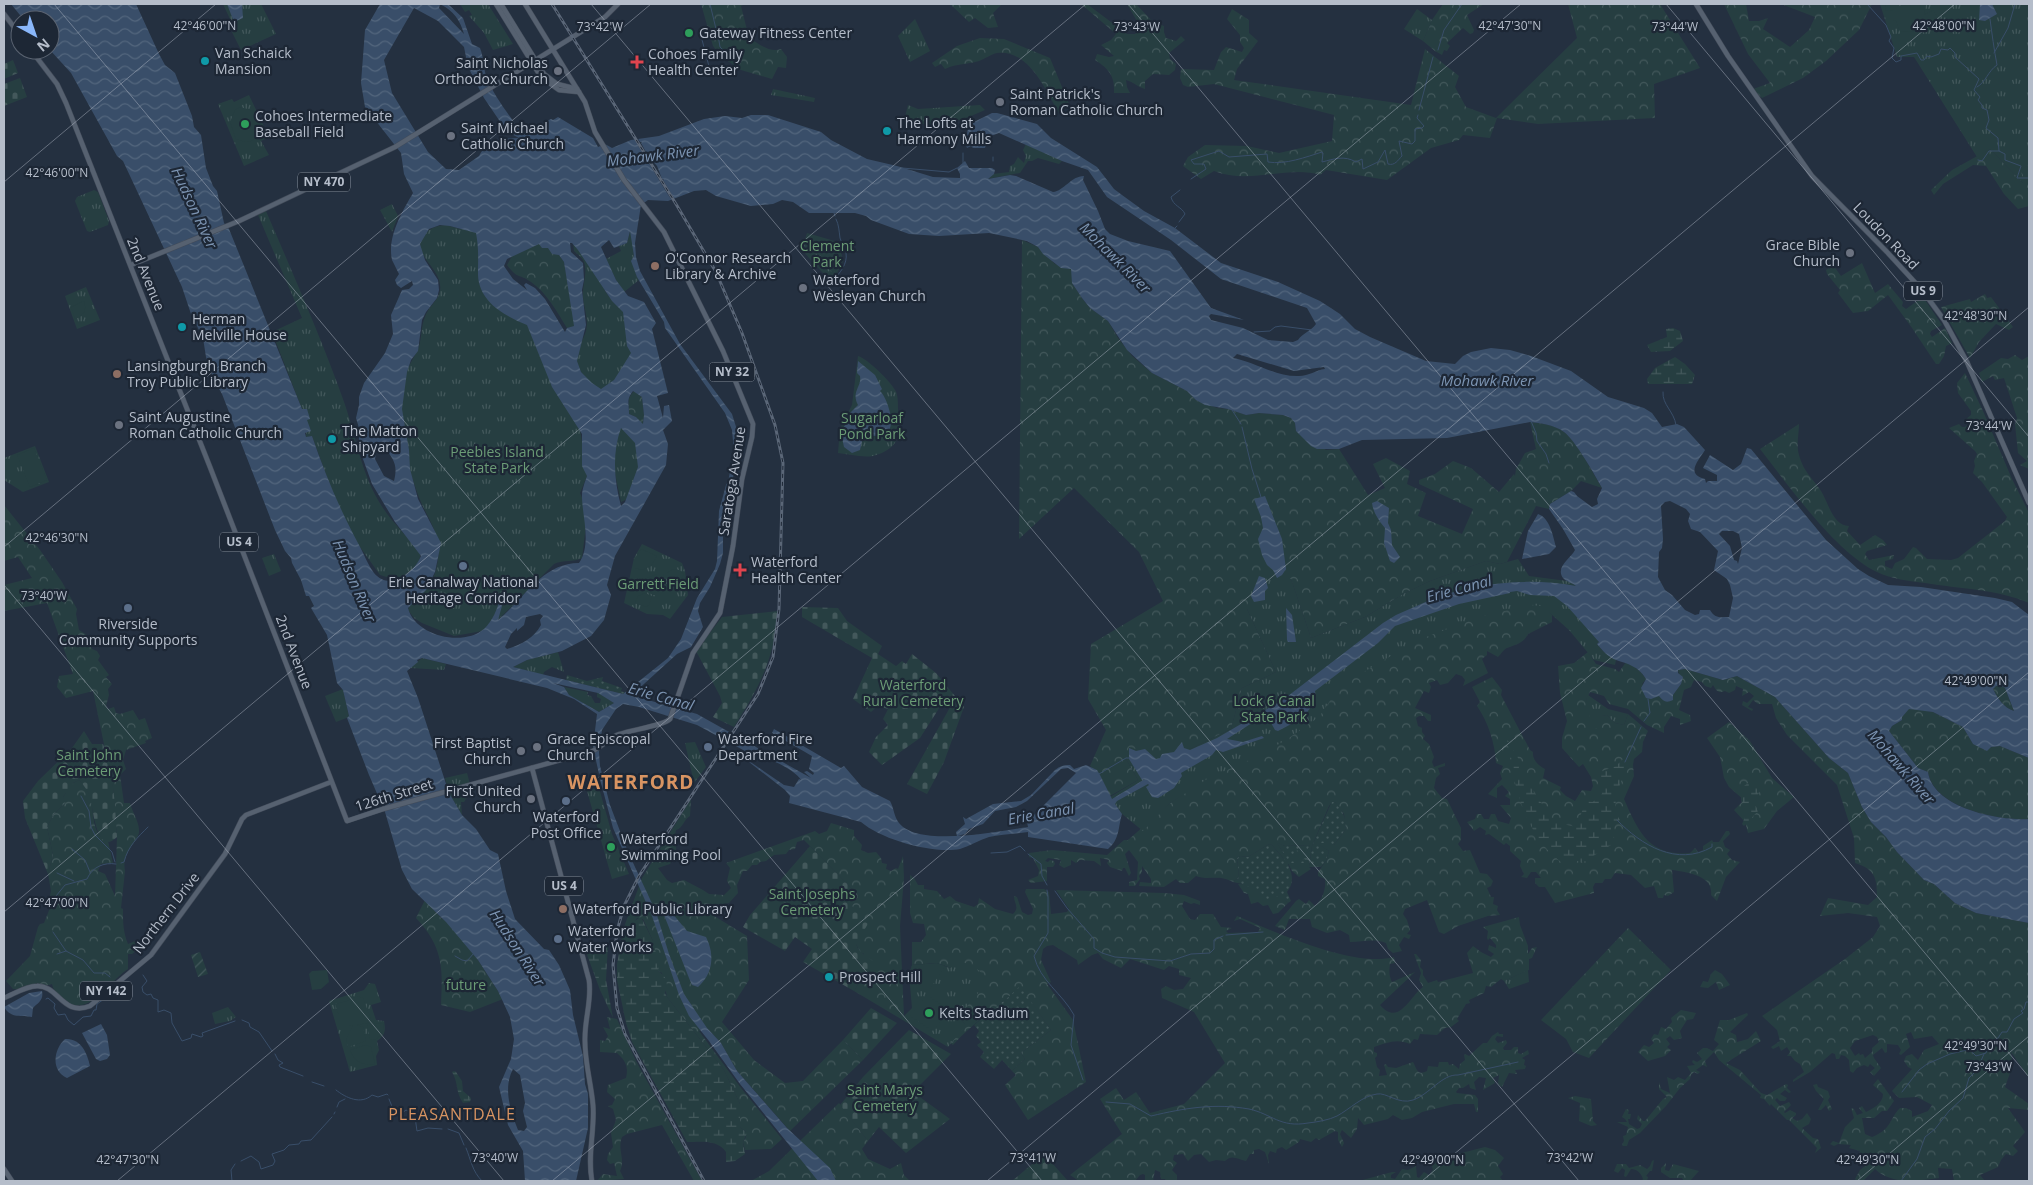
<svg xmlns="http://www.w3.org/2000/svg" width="2033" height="1185" font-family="'Open Sans',sans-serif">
	<defs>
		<pattern id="grass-dots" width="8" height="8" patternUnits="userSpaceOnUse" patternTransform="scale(1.25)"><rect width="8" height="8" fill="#263e41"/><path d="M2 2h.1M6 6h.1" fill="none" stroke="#43585b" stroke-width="1.8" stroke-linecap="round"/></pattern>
		<pattern id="forest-crowns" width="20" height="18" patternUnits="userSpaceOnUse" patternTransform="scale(1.25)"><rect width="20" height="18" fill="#263e41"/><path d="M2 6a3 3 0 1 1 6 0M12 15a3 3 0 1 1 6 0" fill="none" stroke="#43585b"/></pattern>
		<pattern id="wetland-marsh" width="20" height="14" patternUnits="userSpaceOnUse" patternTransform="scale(1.25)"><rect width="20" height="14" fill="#263e41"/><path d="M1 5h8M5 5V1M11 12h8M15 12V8" fill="none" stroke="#43585b"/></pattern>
		<pattern id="cemetery-stones" width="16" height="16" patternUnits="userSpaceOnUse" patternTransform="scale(1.25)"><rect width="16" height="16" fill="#263e41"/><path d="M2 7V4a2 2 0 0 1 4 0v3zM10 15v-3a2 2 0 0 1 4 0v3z" fill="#43585b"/></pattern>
		<pattern id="park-tufts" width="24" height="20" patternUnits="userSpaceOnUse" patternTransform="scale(1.25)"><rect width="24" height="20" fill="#263e41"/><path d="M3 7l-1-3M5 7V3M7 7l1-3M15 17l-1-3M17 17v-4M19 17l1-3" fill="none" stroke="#43585b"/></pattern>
		<pattern id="garden-furrows" width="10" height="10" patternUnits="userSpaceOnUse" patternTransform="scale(1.25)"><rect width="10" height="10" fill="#263e41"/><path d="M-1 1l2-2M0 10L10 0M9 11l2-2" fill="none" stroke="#43585b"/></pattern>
		<pattern id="water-waves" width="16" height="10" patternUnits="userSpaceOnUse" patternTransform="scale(1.25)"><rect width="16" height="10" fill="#394e69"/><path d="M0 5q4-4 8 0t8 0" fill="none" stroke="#53667d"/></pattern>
	</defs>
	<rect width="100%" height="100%" fill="#243040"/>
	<!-- grass -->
	<g fill="url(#grass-dots)">
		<path d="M567 675 587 681 603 677 602 681 622 688 621 691 626 693 623 694 566 680Z"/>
		<path d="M1332 801 1335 802C1343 810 1346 818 1346 829L1334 845 1317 843 1329 851 1326 861 1321 867H1309L1312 846Z"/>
		<path d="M1276 842 1285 846 1310 845 1307 852 1301 859H1305V863L1288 864C1292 874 1295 882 1287 892L1291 901 1288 903 1280 896 1267 903 1242 884 1233 882 1239 877 1237 858 1240 856 1248 857 1269 844 1272 845 1284 859V854Z"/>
		<path d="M1020 985 1051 1030 1021 1053 1025 1059 1012 1071 1002 1060 994 1069 980 1057 984 1052 977 1045 981 1042 976 1036 979 1031 974 1025 1008 997Z"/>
	</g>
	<!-- forest -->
	<g fill="url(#forest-crowns)" fill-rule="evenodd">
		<path d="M701 4H745L741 6 749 38C759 44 770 53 781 49L787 57 786 68 778 67 772 79 741 70 722 57 713 46Z"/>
		<path d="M950 4H1002L993 13 998 27 988 28 975 18 969 22Z"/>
		<path d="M1081 4H1087L1127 34H1135L1141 28 1127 4H1136L1153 22 1164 26V32L1166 38 1176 41 1181 36 1185 40 1169 53 1170 59 1176 64 1175 70 1169 75 1153 74 1145 81V89C1137 87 1134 82 1126 80L1127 87 1130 93H1114C1115 76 1109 69 1095 60L1097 54 1109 57 1114 56 1101 45 1111 40 1116 34Z"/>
		<path d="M1443 4H1484L1467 15 1474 30 1473 33 1470 34 1463 28 1447 43 1450 46 1447 51 1444 50 1442 55 1435 51 1423 41 1432 20Z"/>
		<path d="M1568 4H1660L1700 68 1654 84 1655 118 1538 124 1497 118 1490 138 1463 135 1459 140 1431 148 1387 180 1326 170 1320 175C1289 165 1249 185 1214 171L1201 179 1183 166 1188 157 1205 145 1247 146 1279 153 1332 141 1334 115 1214 84 1188 87 1183 85 1180 78 1181 69 1214 70 1221 52 1226 47 1242 52 1244 48 1240 42V35L1227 19 1232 9 1249 20V33L1258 41 1237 69 1234 80 1411 105 1425 49 1459 76 1455 87 1466 107 1496 118 1577 38Z"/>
		<path d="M1724 4H1746L1749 21H1759L1768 18 1763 29 1790 47 1809 30 1815 17 1781 4H1872L1859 30 1826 61 1803 78 1762 98 1753 89 1770 83 1748 54Z"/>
		<path d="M980 38 1004 39 1050 58 1069 104 1059 113C1046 91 1029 49 997 53 991 54 985 59 979 61 966 65 958 63 945 69L941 64 935 67 932 63 957 46Z"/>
		<path d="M1990 149 2023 183 2020 171 2029 164V206L2018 209 2004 194 1986 166 1973 165 1943 184 1934 195 1931 190 1952 170Z"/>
		<path d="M1022 240 1038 247 1055 264 1072 269V283L1082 298 1090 308 1108 321 1118 338 1132 356 1152 373 1187 391 1196 400 1217 408 1228 409 1246 415 1259 413 1283 415 1291 418 1295 422 1296 431 1326 450 1339 449 1368 495 1385 488 1373 464 1386 458 1410 471 1407 484 1426 493 1418 516 1462 534 1473 509 1419 484V480L1435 474 1453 461 1471 468 1499 492 1514 474 1515 476 1516 469 1525 453 1536 449 1530 422C1540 423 1556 425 1564 432 1576 440 1594 475 1602 488L1581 481 1571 491 1550 504 1549 509 1536 506 1507 562 1500 564 1486 561 1430 581 1405 593 1365 617 1311 638 1291 579 1247 609 1276 672 1242 688 1231 729 1190 749 1184 746 1161 756 1126 759 1138 780 1110 796 1099 774 1090 766 1106 730 1088 699 1091 644 1163 601 1139 552 1074 488 1019 539Z"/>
		<path d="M540 243 559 255 564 262 575 326 567 328C557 312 547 293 531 282 518 273 518 280 507 265L512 256Z"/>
		<path d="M1862 263 1875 293 1888 284 1903 302 1902 306 1906 309 1923 297 1942 325 1931 331 1930 334 1932 337 1945 328 1952 343 1946 346 1944 356 1939 364H1936L1912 328 1888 295 1868 311 1853 313 1838 293 1840 290 1827 274 1826 270 1833 265 1841 276Z"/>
		<path d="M1985 294 1987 298 1991 297 2013 327 2009 330 1996 324 1979 342 1970 358 1941 307 1970 299 1971 302Z"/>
		<path d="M2015 355 2022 360 2029 356V469L2020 465 2027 461 2018 453 2015 424 2017 418 2004 378 1995 380 1993 376 1982 382 1979 373 2001 358 2008 359Z"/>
		<path d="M1965 373 1983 411 2012 479 2029 513V603C1996 589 1960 589 1925 583 1909 581 1892 579 1877 572 1835 552 1789 486 1760 449L1799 424C1799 434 1796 445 1799 455 1804 473 1812 477 1821 491 1828 502 1833 526 1849 526L1847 531 1860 545 1875 535 1883 540 1887 545 1867 551 1865 554 1869 560 1894 555 1893 559 1885 561V566L1892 569 1895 563 1904 559 1913 547 1916 548 1927 559 1951 560 1958 558 2005 521 2007 517 1982 482 1973 473 1975 466 1974 461 1977 454 1975 451 1949 428 1959 424 1962 427H1965L1969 423 1966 419 1971 415V411L1958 393 1957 383Z"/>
		<path d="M634 391 642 397 644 415 643 425 636 417 629 414C629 403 626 400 634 391Z"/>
		<path d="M4 505 40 550 62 582 77 609 76 614 79 630 87 635 92 649 97 651 100 656 98 660 109 675 106 677 112 684 108 689 109 695 106 706 108 709 114 707 116 713 120 714 133 710 139 720 145 718 152 738 145 741 146 743 126 750 123 760 126 769 120 775 124 803H130C132 811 139 822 139 830 140 842 121 850 125 871L121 908 123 909C123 922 123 932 128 944L135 941 137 950 132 954H128V969C109 981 88 1020 63 1000 57 994 54 992 52 984 45 987 42 983 35 984 27 985 21 990 13 989L6 981 30 956 38 927 40 924 44 923 50 908 49 900 51 891 48 874 53 855 47 827 54 814 65 803 63 797 73 783 79 780C84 785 88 790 90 796 95 811 90 835 108 841L113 863 101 864 98 871 105 874 115 896 117 837 113 788 93 691 66 698 57 687 59 676 73 674 47 603 4 611V585L32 578 18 557 4 561Z"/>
		<path d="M1534 602 1545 607 1552 615V622L1528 634C1524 643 1514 645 1507 648 1504 649 1501 654 1498 657L1487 651V655L1482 659 1488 673 1463 686 1465 680 1462 676 1456 674 1448 683 1440 685 1437 680 1429 683 1431 687 1429 693 1424 691 1415 708 1431 715V721H1428L1424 716H1419L1416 718 1418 726 1422 728V732L1425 736 1423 739 1429 744 1434 757 1432 762 1434 767 1445 763V766L1438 768 1440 774 1436 778 1434 788 1442 798 1447 799 1461 828V840L1458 844 1463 851 1470 850 1480 873 1487 874 1493 881 1491 886 1487 888 1491 897H1494L1493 904 1498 906 1497 910 1500 915 1488 916 1458 926 1444 934 1439 932 1427 900 1405 909 1403 914 1407 920 1410 930 1407 934 1411 935 1409 939 1404 937 1399 945 1402 951 1393 953 1388 949 1386 943C1373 938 1363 942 1350 942L1349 935 1340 930 1327 933 1312 927 1310 919H1289L1285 930 1275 926 1296 901 1299 899 1306 904 1309 900 1315 906C1323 899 1326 889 1325 879L1318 876V872L1326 861 1329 851 1316 843H1329L1334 845 1346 829 1344 814 1335 802H1332L1329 806 1312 846 1309 867 1311 869 1299 877 1292 871 1288 863H1304L1305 859 1298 860 1295 858 1294 851 1304 850 1306 853 1310 845 1285 846 1277 843 1289 862 1285 860 1272 845 1269 844 1248 857 1240 856 1237 858 1239 877 1233 882C1217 874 1209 881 1196 876L1188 883H1180L1176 879 1164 887 1139 886 1140 882 1151 883V879L1142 866V872L1139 876 1140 879 1135 886H1129V882L1137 880 1138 862 1129 850 1125 854 1131 873 1129 876 1125 868H1123L1122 871 1110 867 1107 863 1109 860 1100 858 1101 866 1094 861 1080 860 1076 863 1071 860V865L1064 868 1059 865 1061 860 1048 858 1045 861 1048 862 1050 860 1054 861 1055 864 1053 867H1047V881L1031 883 1028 880 1038 876 1039 870 1033 858 1029 857V853L1052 850 1107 855 1124 840H1128L1169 804 1409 635Z"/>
		<path d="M1588 652 1596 664 1615 669 1619 672 1626 662C1634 666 1641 671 1646 679L1642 684 1655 696 1673 695 1681 684 1678 670 1685 669 1723 680 1737 676 1775 697 1829 758 1848 773 1862 807 1871 822 1886 837 1897 852 1924 880 1934 884 1955 903 1976 913 2029 923V1078L2011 1052 2013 1065 2005 1087 2029 1104V1110L2008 1108 2025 1132 2013 1146 2018 1151 2013 1156 2006 1154 2001 1160 1998 1167 1980 1175 1985 1181H1954L1952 1169 1938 1168 1939 1178C1917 1181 1892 1185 1875 1169L1863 1181H1857L1855 1179 1860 1170 1870 1162 1866 1157 1859 1156 1860 1151 1849 1148 1851 1145 1838 1144 1834 1146 1830 1144 1833 1141 1839 1143 1845 1127 1854 1118 1851 1108 1854 1109 1857 1115 1863 1113 1859 1108 1862 1106 1866 1112C1874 1108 1883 1103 1883 1094L1873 1085 1878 1079 1894 1101 1887 1111H1882L1874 1118H1862L1865 1134 1872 1137C1877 1135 1884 1131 1887 1127 1892 1121 1893 1115 1900 1108H1906L1912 1111V1117L1928 1111 1932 1105 1917 1097 1899 1098 1892 1091 1912 1069 1908 1067 1904 1061 1906 1056 1912 1054 1918 1060 1924 1050 1939 1044 1932 1036 1914 1039 1911 1032 1906 1034 1910 1047 1901 1055 1899 1054 1901 1050 1898 1045 1887 1044V1052L1885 1053 1882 1048 1873 1055 1874 1058 1881 1068 1874 1076 1870 1072 1875 1068 1870 1064 1868 1067 1864 1065 1857 1068 1853 1073 1850 1071 1849 1060 1845 1056 1841 1055 1839 1059H1836L1835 1054 1832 1053 1810 1072 1793 1082V1080L1804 1072 1800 1064 1795 1061 1791 1056H1787L1790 1052 1787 1047 1781 1051 1779 1046 1773 1049 1771 1047 1780 1041 1777 1030 1762 1016 1845 959 1873 937 1880 926 1877 917 1848 913 1820 916 1828 898 1868 905 1877 897C1877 878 1875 869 1855 863L1854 838 1837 785 1787 735 1776 718 1772 704H1758L1753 700 1748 707 1753 709 1752 711 1742 705 1743 701 1747 703 1754 696 1749 692 1742 696 1743 689 1736 686 1735 690 1729 693 1725 691C1718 694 1716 690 1713 685L1711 688 1705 686 1702 682 1694 680 1691 687 1684 690 1679 710 1690 715 1691 721 1680 725V719L1671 716 1664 727V733L1647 725 1628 709 1609 704 1604 696 1590 692 1586 700 1601 728V716L1607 715 1615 723 1624 725 1628 714 1648 731 1643 742 1642 752 1634 759 1633 765 1634 776 1624 799C1638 831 1649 857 1690 853L1695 848 1698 852 1703 850V846L1712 840 1713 842H1719L1726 831H1729L1730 834 1723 841 1725 847 1730 850 1727 854 1732 860 1740 862 1726 877 1717 901 1711 895C1714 875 1685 872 1672 870L1674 892 1668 896 1664 895 1663 898H1658L1654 886 1645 888 1631 875 1615 873 1611 879H1605L1602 883H1595L1593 887 1594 893 1555 903 1545 887H1539L1535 883V878H1541L1536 872H1531L1527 878 1521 877 1524 874 1520 866 1521 861 1510 851V846L1506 843 1504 845 1489 834 1485 835 1486 831 1480 827 1474 831 1467 822 1475 819 1477 814H1481L1484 819H1489L1491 814H1495L1498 821 1509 824 1511 818 1500 805H1510V799L1505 796 1509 792 1502 785 1497 788V798L1488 794 1502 779 1500 773 1503 766 1496 763C1495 743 1488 722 1477 706L1480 702 1472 687 1492 677 1502 690 1501 695 1530 750 1533 752C1532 760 1539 766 1545 769L1543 778 1561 787 1560 790 1566 796 1575 801 1582 790 1591 791 1593 786 1591 777 1583 764 1579 767 1562 748V738L1567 721 1560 693 1558 666 1574 663ZM1873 1035 1877 1037 1879 1042 1872 1048V1052L1865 1058 1863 1054 1860 1055 1859 1053 1855 1056 1850 1048 1855 1041Z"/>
		<path d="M1995 686H2002L2005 688 2014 711C2004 708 1998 699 1993 689Z"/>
		<path d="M1909 708 1933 712 1963 727 1973 744 1991 747 2000 746 2029 758V819C1999 821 1934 808 1928 772L1918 768 1889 731 1892 726 1902 720V717Z"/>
		<path d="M1729 722 1750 741 1772 778 1794 797 1777 811 1764 829 1748 833 1745 822 1734 810 1744 800 1729 787 1724 778 1720 757 1707 738Z"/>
		<path d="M691 799 690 816C684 819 683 828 676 830 672 846 682 845 670 864L658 868 667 880 672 883 684 880 703 890 709 894 724 895 731 888 727 881 730 868 726 863 815 831 819 834 827 831 831 823 854 830V836L862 845 861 850 868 853 876 852 881 858 882 863 887 864 886 869 891 871 896 868 898 869 903 856 904 878 900 926 904 1016 901 1019 854 991 862 978 864 954 860 952 856 944 852 905 859 896 804 840 797 842 795 849 789 850 786 854 774 855 766 861 760 862 757 865H752L747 871H743L737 885 738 893 729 903 701 908 747 936 749 980 722 1022 754 1060 785 1083 803 1081 843 1040 863 1060 790 1131 737 1071 721 1043 707 1028 699 1031 741 1088 782 1139 771 1149 745 1150 743 1142 746 1137V1132L740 1127V1104L724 1070 667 997 662 973 658 971 653 941 643 919 637 918 633 923 624 927 642 878Z"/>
		<path d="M910 875 914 878 918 885H924V889L937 891 944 899 950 896 956 901 974 907 978 904 979 898 995 909 1013 914C1020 907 1014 904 1014 896L1017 897 1022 912 1028 915 1032 914 1033 909 1025 892 1026 889H1044L1049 892 1051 914 1067 912 1069 909 1056 890 1164 893 1184 895 1200 901V905L1194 903 1191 904 1184 901 1182 906 1190 919 1195 920 1200 914H1213L1221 927 1232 928 1226 931 1228 933 1258 932 1260 928 1240 919 1234 921 1237 916C1275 932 1354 968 1394 957L1395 963 1390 964C1389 971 1389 976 1392 982L1415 972 1380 1005C1399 1027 1410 996 1423 987L1419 980 1421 973 1414 954H1416L1421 960 1420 967 1423 970V975L1428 983 1437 980 1438 982 1473 973 1467 953 1473 946 1481 952 1491 957 1494 954 1488 950 1489 945 1496 948V945L1490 938 1488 940 1487 938 1488 931 1483 927 1519 917 1520 925 1528 946V954L1532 948 1537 947 1532 958 1529 959V970L1504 981 1501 979 1491 987 1486 986 1484 993 1469 1000 1470 1003 1466 1004 1457 1019 1459 1021 1451 1027 1445 1028 1437 1035 1420 1034 1418 1040 1414 1039 1410 1044C1397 1038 1386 1043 1374 1047V1052L1377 1053V1056L1375 1058 1377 1067 1380 1070 1379 1076 1387 1075 1384 1065 1386 1064 1388 1067 1396 1068 1413 1062C1417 1069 1417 1076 1427 1071L1428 1066 1438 1067 1439 1062H1448L1449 1065 1453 1064 1459 1069 1460 1064 1465 1060 1464 1055 1465 1054 1469 1056 1483 1043H1487L1492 1036 1498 1032 1499 1034H1503V1037L1497 1036 1495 1039 1498 1043 1506 1040 1507 1043 1503 1048 1504 1050H1511L1514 1047H1518V1053L1521 1054 1528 1050 1529 1054 1522 1058 1525 1060 1524 1065 1526 1066 1525 1069 1515 1070 1517 1074 1509 1073 1502 1087 1498 1084 1499 1075 1493 1078 1495 1083 1483 1090 1486 1078 1479 1077 1474 1082 1476 1090 1470 1088 1469 1084 1463 1088H1459L1456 1092 1457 1093 1475 1095 1478 1099V1112H1476L1474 1104H1454L1422 1112 1412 1118 1402 1120 1393 1115 1388 1119 1364 1125 1358 1118 1357 1129 1351 1138 1342 1130 1340 1134 1344 1143 1342 1147 1338 1140V1132L1335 1131 1319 1140 1316 1138 1311 1142 1300 1139 1299 1142 1286 1150 1282 1147 1277 1149 1276 1153 1270 1151 1268 1155 1269 1164 1265 1152 1259 1149 1254 1150V1154H1250L1246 1161C1237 1159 1232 1154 1225 1161L1216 1160 1209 1162 1201 1154 1194 1155 1188 1161 1183 1154 1174 1155 1173 1160 1177 1163 1172 1170 1177 1175V1181H1166L1165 1179H1161L1160 1172 1155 1170 1153 1181H1145V1175L1143 1174 1140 1175 1135 1181H1079L1070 1175 1122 1134 1100 1099 1116 1088 1124 1100 1136 1092 1150 1113 1184 1104 1225 1063 1194 1012 1162 998 1161 989 1166 986 1174 990 1183 989 1191 978 1179 975V969L1169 966 1164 970 1130 959 1121 968 1103 959 1098 953 1092 955 1078 965 1077 960 1053 945 1047 946 1043 949 1041 960 1051 982 1047 984 1073 1020 1086 1082 1028 1120 1005 1085 1016 1075 1012 1071 1025 1059 1021 1053 1051 1030 1020 986C999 1007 973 1022 953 1045L948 1041 965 1024 958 1017 951 968 937 963 912 965V942H921L926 935 924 924 913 923 910 913Z"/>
		<path d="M1238 884C1247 883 1255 891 1261 898L1264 897 1267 902 1280 895 1288 903 1278 913 1273 914 1268 905 1263 906 1258 902 1251 904 1248 894 1244 893Z"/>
		<path d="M425 900 441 918 449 922 467 943 503 999 470 1012 441 1005C443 967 443 947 416 918Z"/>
		<path d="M1628 928 1671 970 1589 1058 1573 1052 1566 1039 1541 1020Z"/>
		<path d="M1715 970 1722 974 1730 985 1719 990 1716 982 1708 988 1700 987 1703 981 1708 982 1711 974Z"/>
		<path d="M1681 1010 1696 1013 1693 1019 1687 1020 1680 1031 1682 1038 1674 1040 1670 1036 1666 1039 1670 1044 1667 1047 1671 1050 1665 1056 1648 1061 1638 1052 1644 1045 1649 1047 1654 1043 1651 1039 1654 1034 1658 1035 1661 1027 1666 1029 1672 1022 1671 1018Z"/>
		<path d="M1747 1013 1748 1015 1730 1032 1736 1035 1737 1042 1748 1039 1756 1031 1761 1041 1726 1063 1740 1070 1761 1093 1767 1095 1786 1084 1788 1085 1787 1088 1791 1092 1789 1093 1785 1090 1780 1094 1787 1098 1785 1101H1780L1777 1098 1775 1100 1780 1106 1789 1102 1791 1105 1784 1112 1785 1113 1790 1110 1796 1113V1115L1792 1118 1797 1121 1802 1119 1807 1113 1811 1119 1809 1124 1802 1128 1813 1138 1818 1139 1821 1148 1815 1153 1817 1148 1789 1120H1787L1771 1104 1770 1106 1764 1099 1760 1098 1761 1095 1719 1060 1714 1052 1705 1061 1707 1067 1703 1065 1696 1070 1700 1072 1698 1074 1694 1072 1691 1075 1690 1079 1680 1088 1666 1106 1640 1133 1629 1140 1627 1146H1623L1622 1145 1624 1141 1623 1136 1626 1135 1628 1127 1617 1122H1627L1625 1119 1622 1117 1626 1109 1629 1110 1628 1114H1631L1630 1119H1628L1629 1124 1637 1129 1640 1128 1642 1124 1637 1119 1638 1115 1643 1121H1645L1663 1099 1667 1097 1659 1089V1082L1661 1089 1670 1093 1667 1077 1674 1080 1678 1077 1685 1080 1691 1073 1687 1066 1695 1065 1692 1062 1693 1060 1697 1062 1702 1059 1697 1053 1703 1048H1707L1713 1051 1719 1044 1714 1040 1720 1020H1729Z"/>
		<path d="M607 1017 617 1019 636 1061 702 1181H694L662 1125 627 1134 622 1137C617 1149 626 1160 620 1171L624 1179 597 1181 603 1174 617 1176 614 1163 610 1164 607 1160 608 1154 613 1147 611 1133 616 1120 613 1109 608 1106 612 1105 615 1099 607 1092 608 1085 626 1078C629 1067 625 1060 617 1053L600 1052V1040L605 1041 608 1036 603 1027 610 1029Z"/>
		<path d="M1817 1084 1818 1087 1828 1091 1830 1097 1828 1100 1832 1109 1829 1111 1826 1105 1821 1110H1818L1824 1099 1816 1091 1813 1085Z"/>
		<path d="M1575 1096 1591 1099 1593 1121 1597 1125 1591 1126 1579 1121 1580 1103 1568 1098Z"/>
		<path d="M839 1103 868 1141 862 1149 868 1159 890 1169 901 1163 904 1175 910 1181H751L769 1171Z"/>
		<path d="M1485 1147 1495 1150 1504 1158 1498 1166 1503 1174 1500 1177 1503 1181H1359L1392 1172H1396L1391 1175V1178L1395 1179 1402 1169 1408 1170 1416 1166 1417 1177 1419 1178 1424 1172 1429 1175 1433 1170 1431 1162 1434 1160Z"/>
		<path d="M1654 1160 1652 1171H1650L1646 1176 1648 1177 1647 1181H1642L1643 1179C1641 1173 1637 1169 1631 1169L1626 1177 1624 1176 1625 1170 1622 1168 1618 1173 1614 1171 1617 1164H1626L1629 1168 1640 1165 1647 1169 1650 1166 1652 1161Z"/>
		<path d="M1666 1163 1665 1170 1669 1171 1673 1164 1699 1171 1690 1181H1684L1682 1178H1670L1661 1172V1168Z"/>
	</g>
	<!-- wetland -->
	<g fill="url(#wetland-marsh)">
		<path d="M1673 328 1680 331 1683 341 1670 351 1651 352 1647 345 1667 337 1666 329Z"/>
		<path d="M1675 357 1685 364 1695 375 1692 384H1648L1647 379 1655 368Z"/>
		<path d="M1507 739 1518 758V766L1524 777 1554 822 1576 827 1586 801 1593 802 1602 794 1600 772 1616 766 1623 759 1629 762C1623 778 1608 805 1620 820L1611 826V831L1616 842 1582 863 1571 858 1561 862C1524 835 1513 782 1507 739Z"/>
		<path d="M1759 781 1761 783V789L1754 802 1758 811 1744 826 1742 824 1748 811C1739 799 1740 801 1744 786L1748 783 1753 788Z"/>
		<path d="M641 917 653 941 659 967 658 971C668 977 668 984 665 993L667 997 724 1070 740 1104V1127L747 1133 743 1142 745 1154 735 1161 726 1162V1152C718 1139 699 1142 687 1142L632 1042 626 1023 617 980V964L624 927Z"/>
		<path d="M608 944 606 980 613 1018 600 990 586 952Z"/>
		<path d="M454 1071 456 1072 462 1081 463 1091 471 1098 470 1102 463 1103C455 1091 459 1084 452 1072Z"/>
	</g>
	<!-- cemetery -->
	<g fill="url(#cemetery-stones)">
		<path d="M13 60 18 73 4 79V64Z"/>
		<path d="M20 78 27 97 4 106V84Z"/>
		<path d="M802 607 838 608 847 621 882 646 878 654 896 666 902 661 906 664 912 654 936 673 964 707 944 762 927 794 907 784 953 702 947 696 920 738 882 765 869 752 876 737 888 725 883 719 888 709 878 706 871 712 853 699 872 658 802 617Z"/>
		<path d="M778 611C774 660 760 686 734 727L713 717 722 703 720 696 696 651 722 617Z"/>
		<path d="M84 731 92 744H103C114 773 115 806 117 837 96 858 93 806 90 797 88 791 84 785 79 780L73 783 71 792 66 793 63 797 66 802 54 814 47 827 53 855 48 874 25 818 23 801 38 781 72 748Z"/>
		<path d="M810 846 859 896 852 906 869 922 856 944C859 955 872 957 878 967 875 974 869 981 862 978L854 991 803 962 812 949 795 937 785 951 743 927 750 915Z"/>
		<path d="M871 1008 897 1023 863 1060 843 1040Z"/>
		<path d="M909 1030 951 1054 913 1092 950 1119 906 1153 879 1127 868 1141 840 1105 863 1077Z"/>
		<path d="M1044 1154 1068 1181H1012Z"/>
	</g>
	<!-- park -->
	<g fill="url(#park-tufts)">
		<path d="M223 4H261L276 34 241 50 232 32 235 30Z"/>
		<path d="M460 4H488L513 44 493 50 484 33 469 16 472 15 469 10 465 12Z"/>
		<path d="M1880 4H2029V164L2021 171 2024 184 1990 149 1977 157 1914 57H1897Z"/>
		<path d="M1417 9 1432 20 1423 41 1404 29Z"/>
		<path d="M915 19 930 51 910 62 898 36Z"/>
		<path d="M773 89 815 98 814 102 771 95Z"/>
		<path d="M249 95 269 137 261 141 269 155 244 166 218 104 232 99 234 102Z"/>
		<path d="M908 105 918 109 980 105 985 110C954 124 937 128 904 121Z"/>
		<path d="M1026 144 1062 161 1059 164 1038 158 1032 161H1028L1020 173 987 179 993 174 1009 172 1010 166 1014 164 1018 157 1024 163 1026 156 1023 150Z"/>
		<path d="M94 190 98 192 109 221 108 225 90 232 87 231 75 201 77 197Z"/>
		<path d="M392 204 398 216 392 232 380 210Z"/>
		<path d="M266 211C293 274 320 335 343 399 355 432 360 469 378 500 389 520 407 535 420 554 421 567 407 573 397 580L380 575 345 526 312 436 306 437 307 411 302 409 272 332 302 318 258 215Z"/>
		<path d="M446 225 460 229H481C480 249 475 272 483 290L527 324 580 429 587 476 580 493 587 509V517L582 558C573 563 564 559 554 564L488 630 454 636 422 623 414 618 408 610C412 598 431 590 436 570 445 534 428 523 417 492 410 471 401 445 400 422 400 411 401 387 404 377 408 366 415 357 419 346 422 337 421 326 425 317 428 307 438 301 440 291 443 271 421 262 420 244 423 231 433 226 446 225Z"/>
		<path d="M630 231C637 246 630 265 639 280L624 292 616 280 606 259 621 251 619 246 627 243Z"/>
		<path d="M807 233 838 242 843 261 835 277C831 276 826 275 823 273 820 270 803 252 802 249Z"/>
		<path d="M573 242 598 273 605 291 614 303 623 309 626 331 632 352 610 397C599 388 578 377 577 361 576 350 583 341 586 331 589 319 584 309 583 297 582 285 588 274 584 262 582 257 578 255 574 251Z"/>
		<path d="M86 287 100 320 77 329 65 296Z"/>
		<path d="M858 356C868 359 890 381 895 390 898 394 898 403 898 409 902 433 900 449 873 456 862 458 849 454 838 453L840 429 852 405Z"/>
		<path d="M619 426 645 448 627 499 621 502 612 459 615 453Z"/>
		<path d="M35 446 49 482 23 492 4 480V458Z"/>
		<path d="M642 544 682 563 685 571 688 595 670 619 663 615 647 614 624 603 634 558Z"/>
		<path d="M274 554 281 571 269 576 262 558Z"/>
		<path d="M1518 559 1529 576 1567 581 1576 585 1599 642 1597 644 1603 651 1616 660 1615 665 1594 660 1569 630 1542 606 1530 605 1482 616 1418 640 1340 686 1319 717 1286 740 1254 758 1207 779 1169 804 1143 831 1122 814 1110 797 1138 780 1126 759 1129 747 1161 756 1184 745 1190 749 1231 729 1242 688 1276 672 1247 609 1256 571 1291 579 1311 638 1365 617 1405 593 1430 581 1486 561 1500 564Z"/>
		<path d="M558 652 564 672 552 667 544 672 543 675 513 667 527 660Z"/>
		<path d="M422 658 446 664 444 670 410 668Z"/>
		<path d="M564 687 588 692 587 695 591 696 595 703H600L601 699 597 697V692L614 703 599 712 569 695Z"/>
		<path d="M343 689 349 717 336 722 325 696Z"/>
		<path d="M1588 695 1608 709 1628 714 1624 725 1615 723 1607 715 1602 716 1601 728 1592 729 1586 700Z"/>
		<path d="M695 742 706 767 694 783 685 743Z"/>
		<path d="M467 773 473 795 468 796 464 802H461L462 815 449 793 445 778Z"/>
		<path d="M599 788 612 834 629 874 612 879 587 791Z"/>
		<path d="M958 960 975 967 989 980 958 1017 966 1025 948 1047 901 1019 912 1008 909 974 912 965 938 964 951 968Z"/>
		<path d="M1528 970 1529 982 1509 989 1504 981Z"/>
		<path d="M369 983 375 984 381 1002 371 1005 376 1020 384 1021C386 1031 385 1035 377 1041L379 1050 376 1056 377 1065 350 1072 329 1001 364 990Z"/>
		<path d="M228 1007 236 1017 230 1021 215 1024 212 1013Z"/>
	</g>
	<!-- garden -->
	<path fill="url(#garden-furrows)" d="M200 952 208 974 198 977 191 955Z"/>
	<!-- pitch -->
	<g fill="#263e41">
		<path d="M1885 4H1900L1899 6H1909V4H1926L1924 15 1933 10 1942 24 1932 30 1924 28 1919 21H1912L1916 31 1900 32 1896 21 1893 20V10L1886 11Z"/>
		<path d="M240 107 257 112 260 134C253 143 247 143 236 139L230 122 235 110Z"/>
		<path d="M830 252 841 253 843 259 835 271 833 272 820 263 822 257Z"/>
		<path d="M84 301C87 310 84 316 75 319L71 307Z"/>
		<path d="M34 448 47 480 30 487 17 455Z"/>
		<path d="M641 549 657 556 651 566 642 570 635 568V558Z"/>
		<path d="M673 569 679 570 684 574 677 586H675L667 582V573Z"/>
		<path d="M657 574H664L662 593 660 595H653L643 589 647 578Z"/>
		<path d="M645 593 652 596 649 605 646 607 635 603 638 596Z"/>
		<path d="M937 963 945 966 930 989 910 973 912 965Z"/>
		<path d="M327 970 329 982 321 989 312 990 309 974 312 971Z"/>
		<path d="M927 995 949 1010 933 1031 910 1016Z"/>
		<path d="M357 996 363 998 372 1022 357 1025 363 1027 366 1041 348 1047 346 1040 353 1025 350 1026 338 1013 335 1004 347 1001Z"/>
		<path d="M383 1023C385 1030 381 1035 375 1040L370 1039 367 1024Z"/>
		<path d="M366 1045 371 1047 375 1064C362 1066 354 1061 350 1050Z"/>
	</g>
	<!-- water -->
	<g fill="url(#water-waves)" fill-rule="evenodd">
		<path d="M11 4H136L159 54 165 65 175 73 192 116 194 127 201 135 206 168 213 186 217 191 224 223 229 229 302 409H307L310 419 307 420 311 431 305 433 306 437 312 436C325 474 340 510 359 545 364 554 368 565 374 573 390 592 414 573 421 556L395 522 372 484 359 448V428L356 418 359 405V397L364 383 385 353 393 334 391 315 402 290 409 289 413 285 412 281 401 288 397 285 395 280 399 274C397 270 394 264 392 260 387 237 402 212 413 193L404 174 401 153 365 107 361 83 365 30 380 4 449 5 463 18 472 44 480 48C484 58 483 67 486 75 492 93 505 109 515 124 528 130 539 125 551 119L553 120 558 117 593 138 598 147 605 144 612 148 631 140 659 136 704 119 725 116 742 118 751 115H768L821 132 831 140 867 159 897 166 933 177 960 178V174L957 168 965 161 969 168H992L995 170 994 174 988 179 1010 175 1016 176 1053 192C1064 191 1071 176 1084 176L1083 180 1098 211 1105 229 1110 234 1128 241 1170 251 1211 308 1244 320 1211 314 1209 316 1211 320 1243 328 1268 340 1293 342 1298 340C1303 333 1311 331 1316 324L1307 308 1221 279 1171 240 1107 197 1088 170 1062 161 999 133 988 137 985 148H973L971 146 967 148 966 145 968 125 992 113H997L1037 124 1051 138 1097 167 1114 189 1122 195 1144 211 1175 228 1221 263 1278 282 1320 301 1340 314 1355 329 1370 337 1426 361 1455 364 1463 356 1471 352 1491 348 1510 350 1531 356 1571 371 1608 397 1644 408 1652 413 1662 427 1677 424 1684 427 1705 450C1700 459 1684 474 1705 479L1706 483 1708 481H1717V475L1703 468 1710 455 1733 470 1741 464 1747 448 1751 449 1826 540 1858 569 1869 576 1888 585 1921 587 1995 598 2012 602 2029 615V758L2000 746 1991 747 1987 751 1973 744 1963 727 1933 712 1909 709 1902 717V720L1892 726 1889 731 1918 768 1928 772C1933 808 1999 821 2029 819V923L1976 913 1955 903 1934 884 1924 880 1897 852 1886 837 1871 822 1862 807 1848 773 1829 758 1775 697 1737 676 1723 680 1685 669 1678 670V673L1683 677 1681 684 1673 695V700C1666 703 1664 702 1659 696L1651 699 1646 698 1641 688 1646 679C1638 666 1628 664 1616 660 1608 657 1602 650 1597 644L1599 642 1567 606 1554 596 1530 595 1517 591 1510 592V593L1459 604 1395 626 1378 643 1315 691C1317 712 1293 723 1278 731L1275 730 1266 714 1227 739 1243 742 1262 736 1264 738 1223 752 1216 750 1212 755 1181 773 1182 776 1174 788 1158 798 1152 797 1146 787 1149 785 1148 784 1117 801 1115 804 1122 814C1118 827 1120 839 1108 849L1028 837V832C1015 834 1001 834 989 837 979 840 970 846 960 849 933 854 882 840 861 822L789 803 790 796 785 790 749 762 745 751 697 725 639 707 623 704 616 709 602 730 599 752 600 766 610 805 628 852 656 912 669 954 684 994 707 1028 721 1043 737 1071 787 1128 830 1168 836 1181H818L740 1084 709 1041 689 1016 679 995 652 916 613 828 601 783 593 747 597 714 574 699 547 688 422 658 417 660 418 662 407 671 418 698 449 793 462 815 476 829 490 850 498 854 506 891 515 919 544 949 549 950 559 965 570 990 573 1015 583 1056 585 1084 588 1094V1128L576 1181H525L523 1151 508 1125 499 1087 511 1059 514 1039 510 1017 498 991 478 960 446 922 412 889 402 870 385 812 369 775 347 718 349 716 343 690 337 683 327 635 311 608 314 606 309 596H306L301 580 292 563 291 558 285 551 275 530 222 394 215 382 206 357 203 338 191 314 182 287 123 161 117 156 71 73 50 50V20H24ZM440 4C454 11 460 20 464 34L439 8ZM414 8 438 21 464 47 468 67 484 98 501 123 498 134 502 129 519 138 495 139 487 142 479 156 459 170 446 169 428 152 392 93 384 60ZM706 190 716 196 751 206 773 204 782 200 793 202 809 213H855L866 216 871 220 909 234 939 236 989 233 1027 241 1038 247 1043 254 1061 268 1071 269 1072 283 1082 298 1090 308 1108 321 1127 350 1152 373 1187 391 1196 400 1205 405 1228 409 1246 415 1259 413 1283 415 1291 418 1295 423 1296 431 1311 446 1317 449H1339L1362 440 1447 438 1530 422C1540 423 1555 425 1564 432 1575 440 1595 475 1602 488L1597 499 1598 504 1592 507 1577 496 1574 492 1571 491 1550 504 1549 509 1563 529 1575 550C1571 558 1555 567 1563 578 1566 582 1573 583 1576 586 1543 580 1511 581 1478 586 1465 588 1453 594 1440 594L1437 597 1396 615 1383 623 1284 699 1217 738 1190 750 1184 748 1182 742 1174 752 1162 754 1160 758 1156 759 1145 749 1136 751 1129 748V759L1142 780 1145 779 1112 799 1100 775 1097 770 1086 765 1074 769 1070 765C1064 765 1060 766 1055 770L1031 795 1021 801 993 804 966 819 963 817 965 824 956 832 957 836 965 834 969 829 983 824 995 811 1016 807 1027 801 1061 769 1068 768 1076 773 1027 822 1028 827C1000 831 919 848 899 823 894 817 894 808 890 801L862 787 844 766 841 768 774 729 772 733 812 756 809 769 814 773 813 775 807 771 804 772 811 778 697 714 634 696V693L677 654 691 647 703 627 698 611 700 603 710 587 720 564 723 553V508L735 471 737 430 732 414 680 344 640 271 636 257 635 243 641 205 648 200 668 201 694 191ZM440 225 450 226 476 233C479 250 478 258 478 275 479 302 505 316 527 325L552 387 582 434V466L587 476C585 482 582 489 582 496 582 516 592 544 579 563 542 563 524 599 498 620L504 599 500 598C498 608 492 622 484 629 463 647 415 636 408 608L426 590 435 572 441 543 418 499 410 469 409 450 402 409 407 372 411 360 418 351 422 320 426 312 437 298 439 290 438 280 425 260 420 244 429 229ZM630 231 634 256 631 261 637 277 664 322 665 328 725 413 732 430 733 441V456L728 482 726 485 719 511 717 561 715 569 697 598 681 639 668 658 623 694 513 667 527 660 562 651 591 636 604 620 611 595 607 585 615 556 666 465 668 444 663 430 672 421 669 405 664 406 663 418 657 396 668 393 652 329 656 323 644 302 628 296 616 280 601 247 609 240 614 248 627 243ZM570 243H572L578 250 612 301 623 312 627 346 631 353 614 380 601 389 592 383 581 372 577 361 586 325 582 290 584 280 583 263 571 252ZM539 244 542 248H548L552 254 559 255 564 262 574 326 567 328 565 332 545 299 535 288 526 283 524 285 527 290 513 279 504 266 507 259ZM1237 354 1294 371 1324 367 1325 369C1316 370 1309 376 1299 376 1276 377 1255 362 1233 358ZM633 391 642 397 644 415 643 424 636 417 629 414C629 403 626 400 633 391ZM621 428 635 443 638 467 625 502 621 506C614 480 612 453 621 428ZM385 448C394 460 398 465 394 481L384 476 375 459 377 449ZM1670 501 1686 509 1690 514 1688 521 1691 529 1700 532 1718 551 1714 570 1727 579 1730 585 1733 598 1729 617C1721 617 1715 619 1710 610H1700L1699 614 1695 615 1685 610 1672 595 1665 590 1658 577 1659 552 1662 548 1663 539 1661 506 1665 502ZM1722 531H1733L1739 534 1742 548 1738 564 1737 561 1734 560 1730 546 1719 534ZM540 614 543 616 540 620 541 625C534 638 521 645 507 649L505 647 511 634 517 628V631L524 625 526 617ZM553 683 598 693 614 703 599 712 569 695 564 687ZM1996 686H2002L2005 688 2014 711C2004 708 1998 699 1993 689ZM748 753C761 754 795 769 801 780L799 779 794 787 784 785 749 761ZM513 1069 520 1075 525 1103 523 1111 527 1127 524 1131 518 1130C510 1110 503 1088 513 1069Z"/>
		<path d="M227 4H242L243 18 234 22Z"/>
		<path d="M1980 4H1992L1997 14 1985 21 1979 20Z"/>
		<path d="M858 361 875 375 882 389 880 391C886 396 894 419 890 428 889 432 885 434 882 436H873L862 430 859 434 862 441 860 450 852 453 844 447 841 433 843 428 849 419 850 413 858 405C851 391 862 387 860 376L857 373Z"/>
		<path d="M1265 496 1282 539 1286 569 1282 575 1277 578 1273 570 1267 565 1262 555 1258 539 1263 528 1261 517 1254 499Z"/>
		<path d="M1377 501 1389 508 1388 523 1391 530 1392 545 1400 557 1394 563 1390 561 1384 543 1385 528C1379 521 1373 512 1372 503Z"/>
		<path d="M1538 514C1550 518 1553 536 1556 547L1549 554 1522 559 1528 531Z"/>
		<path d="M1259 576 1265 578 1268 588 1265 591V600L1254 602 1251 596Z"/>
		<path d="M1286 608 1292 615 1296 642H1288L1287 640Z"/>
		<path d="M664 907H667L687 931 706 937C715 955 713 974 698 987L692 985 689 978 664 915Z"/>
		<path d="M42 991C44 1000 38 1003 33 1008L32 1017C22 1015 11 1019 4 1007L29 993Z"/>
		<path d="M101 1024 107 1035 110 1055 107 1059 100 1061 96 1059 82 1033Z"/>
		<path d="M65 1039C81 1038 87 1053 90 1066L67 1078C51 1071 53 1050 65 1039Z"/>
	</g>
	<!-- pier -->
	<path fill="#243040" d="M633 137H637L640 142H642L641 143 647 154H649L648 156 657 166 662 179H664L663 180 675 200 673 202 667 193Z"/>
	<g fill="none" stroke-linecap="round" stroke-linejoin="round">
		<!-- stream -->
		<g stroke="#394e69" stroke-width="1">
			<path d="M710 4 717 33"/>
			<path d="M1867 4 1886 25 1891 37 1889 41 1894 48 1892 58 1896 62 1901 60V56L1917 53 1921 60H1924L1927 56 1931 57 1939 54 1941 49 1948 50 1950 48 1955 53V57L1979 79 1974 90 1980 97 1978 100 1982 105V108L1987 110 1989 120 1986 128 1998 138 1999 151 2005 154V160L2021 166 2017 178H2029"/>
			<path d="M700 32 711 74"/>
			<path d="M718 35 720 47 734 61"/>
			<path d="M1438 50 1444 30 1462 4"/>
			<path d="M1994 53 2008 28 2015 4"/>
			<path d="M1977 87C1986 82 1988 71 1997 65 1994 49 1992 34 1990 19"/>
			<path d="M1419 110 1433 57"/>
			<path d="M993 157V161"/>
			<path d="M1978 160 1982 161 1989 151H1999"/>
			<path d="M963 163V153"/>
			<path d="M902 168 949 172 957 168"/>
			<path d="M1191 179 1206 169 1204 164H1194L1191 160 1219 151 1229 157 1267 154 1268 162C1285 165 1306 157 1322 152L1323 153 1322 162C1334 159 1344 155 1356 162L1362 159 1363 169 1378 162 1385 150 1388 164C1395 166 1398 160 1402 156L1399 141 1412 144 1415 141V129L1422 128 1424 126 1417 118 1418 115"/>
			<path d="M834 213 835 216"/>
			<path d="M1179 222 1185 214C1182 207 1173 206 1171 197L1180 190"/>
			<path d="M1175 228 1177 226"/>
			<path d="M835 278C843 270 849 260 845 249 844 245 841 242 840 238 839 231 839 225 836 219"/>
			<path d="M1254 332 1270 331 1275 327 1281 326 1312 330"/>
			<path d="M1663 392C1662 405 1674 411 1676 425"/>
			<path d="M1232 410 1241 424"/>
			<path d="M1531 421 1536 433 1537 441 1546 454 1549 463"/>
			<path d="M1242 427 1252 469 1261 497"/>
			<path d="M1644 721 1650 713 1648 699"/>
			<path d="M1625 762 1641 727"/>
			<path d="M1099 774 1126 758H1129"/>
			<path d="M81 796 89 811 91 827 95 835 112 852 115 862"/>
			<path d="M1617 820C1641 845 1677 867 1712 847V844"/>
			<path d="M72 849 85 860 90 872"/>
			<path d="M991 853 1007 852 1020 846 1025 851"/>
			<path d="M1028 854 1041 864 1042 876 1047 885"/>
			<path d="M121 863 124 862C128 846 138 837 148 827"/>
			<path d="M57 873 74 881"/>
			<path d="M1047 890 1048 897V933L1034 956C1040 981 1062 993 1074 1015L1071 1045 1083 1080"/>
			<path d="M1055 891 1067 908 1094 939V948L1102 953 1115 957 1170 961 1191 954 1210 953 1214 949V940L1223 936"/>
			<path d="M52 901 65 885 87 879C92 867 104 862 116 864"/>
			<path d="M53 932 66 951 83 960 94 973H105L110 977"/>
			<path d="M1226 935 1263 932"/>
			<path d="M57 954 66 951"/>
			<path d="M455 956 462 960 467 961 474 953"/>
			<path d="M143 975 147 981 142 987 143 992 147 995 151 994 153 998 158 1000V1012L164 1010 171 1013 172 1023 182 1041 191 1038 192 1034 201 1037 203 1036 202 1033 235 1021"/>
			<path d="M46 999 48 998 55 1004 54 1008 58 1015 65 1014 68 1020 74 1025 83 1017 91 1016 94 1010H96L97 1004 107 997"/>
			<path d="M242 1020 249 1023 250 1027 259 1032 272 1051"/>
			<path d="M275 1054 278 1060 283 1063 279 1065 280 1067 303 1076"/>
			<path d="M312 1082 324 1086"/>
			<path d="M336 1090C346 1098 361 1105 372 1095L378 1097 387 1094 388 1095"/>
			<path d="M1902 1092 1919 1070 1927 1064 1950 1054 1967 1050H1970L1976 1056 1986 1053 1988 1044 1998 1038 2002 1032H2007L2014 1019 2023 1013 2021 1011 2024 1009 2026 1002H2029"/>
			<path d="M389 1099 395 1114 402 1113 406 1110 412 1113"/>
			<path d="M1106 1102 1130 1104 1151 1116C1185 1108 1215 1103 1249 1109 1272 1114 1280 1128 1308 1123 1317 1122 1329 1120 1337 1116 1350 1109 1362 1096 1377 1094 1386 1092 1399 1105 1413 1100 1430 1094 1442 1074 1458 1075L1518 1062"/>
			<path d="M337 1107 339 1102 345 1099"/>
			<path d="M334 1114 335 1112"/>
			<path d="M415 1117 417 1131 428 1128 442 1129"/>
			<path d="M448 1129 459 1133 464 1145"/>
			<path d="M466 1148C471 1160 472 1171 482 1181"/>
			<path d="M241 1161 251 1156 259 1162 261 1169 273 1165 275 1161 272 1154 284 1150 289 1145 299 1144 301 1141 311 1140 332 1117"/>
			<path d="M232 1181 231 1170 235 1164"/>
			<path d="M1901 1181 1917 1159 1925 1137 1935 1129 1949 1111 1963 1098 1969 1078 1977 1070 1984 1054"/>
		</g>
		<defs>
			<g id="primary">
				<path d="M496 4 541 77 559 90 579 92"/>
				<path d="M501 4 544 74 557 84 577 89"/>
				<path d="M1696 4 1728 56 1812 176 1887 252 1922 290 1944 320 1967 362 2029 503"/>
				<path d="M4 14 20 35"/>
				<path d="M31 50 57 84 66 103 210 467 347 821 383 809 593 751C603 746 610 737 620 734 631 730 665 725 670 719L693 653 720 613 733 546 742 479 752 437 753 424 723 351 664 232 624 180 595 132 585 102 525 4"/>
				<path d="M131 265 239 221 395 147 605 17 618 4"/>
				<path d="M532 768 589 980C592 999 585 1018 585 1037 584 1060 591 1082 593 1105 595 1131 587 1155 592 1181"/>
				<path d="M4 998C14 994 26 986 37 986 58 985 63 1017 90 1006L151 955 225 854 242 819 246 815 331 782"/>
				<path d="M4 1169 12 1181"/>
			</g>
		</defs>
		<!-- primary casing -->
		<use href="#primary" stroke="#424b59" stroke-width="5.5"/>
		<!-- primary -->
		<use href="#primary" stroke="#566170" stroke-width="4.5"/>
		<defs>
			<path id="rail" d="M552 4 676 204 716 272 742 333 775 425 783 463 779 609 773 657 758 694 639 876 624 906 617 931 613 965 617 1008 625 1034 704 1181"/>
		</defs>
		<!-- rail casing -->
		<use href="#rail" stroke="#5a6677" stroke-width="3"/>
		<!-- rail -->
		<use href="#rail" stroke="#1d2735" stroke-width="1" stroke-dasharray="4" stroke-linecap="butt"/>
	</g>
	<!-- ticks -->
	<path fill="none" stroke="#b5bdca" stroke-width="1" stroke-opacity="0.45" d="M54 4 1042 1181M591 4 1579 1181M1128 4 2029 1077M1666 4 2029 437M4 182 216 4M4 547 651 4M4 585 504 1181M4 912 1086 4M117 1181 1521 4M552 1181 1955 4M987 1181 2029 307M1422 1181 2029 672M1857 1181 2029 1036"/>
	<!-- markers -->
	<g fill="#2e9e5b" stroke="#1d2735" stroke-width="2">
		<circle cx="689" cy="33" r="5"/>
		<circle cx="245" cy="124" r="5"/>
		<circle cx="611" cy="847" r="5"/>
		<circle cx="929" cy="1013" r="5"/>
	</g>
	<g fill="#0f9aa8" stroke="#1d2735" stroke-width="2">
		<circle cx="205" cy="61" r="5"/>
		<circle cx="887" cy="131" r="5"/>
		<circle cx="182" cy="327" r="5"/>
		<circle cx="332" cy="439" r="5"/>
		<circle cx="829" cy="977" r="5"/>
	</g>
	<g fill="#e0444e" stroke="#1d2735" stroke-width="2">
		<path d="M634.5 54.5h5v5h5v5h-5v5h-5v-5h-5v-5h5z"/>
		<path d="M737.5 562.5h5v5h5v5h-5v5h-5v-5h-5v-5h5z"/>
	</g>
	<g fill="#6b7280" stroke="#1d2735" stroke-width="2">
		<circle cx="558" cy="71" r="5"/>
		<circle cx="1000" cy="102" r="5"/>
		<circle cx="451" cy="136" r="5"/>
		<circle cx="1850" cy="253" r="5"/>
		<circle cx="803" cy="288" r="5"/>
		<circle cx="119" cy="425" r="5"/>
		<circle cx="537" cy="747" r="5"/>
		<circle cx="521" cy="751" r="5"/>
		<circle cx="531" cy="799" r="5"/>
	</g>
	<g fill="#8d6e63" stroke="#1d2735" stroke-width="2">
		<circle cx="655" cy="266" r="5"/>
		<circle cx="117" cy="374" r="5"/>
		<circle cx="563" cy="909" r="5"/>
	</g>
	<g fill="#5c6f8a" stroke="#1d2735" stroke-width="2">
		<circle cx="463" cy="566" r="5"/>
		<circle cx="128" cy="608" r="5"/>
		<circle cx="708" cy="747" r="5"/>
		<circle cx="566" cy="801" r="5"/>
		<circle cx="558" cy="939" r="5"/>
	</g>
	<g text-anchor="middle" stroke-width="4.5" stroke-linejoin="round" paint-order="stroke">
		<!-- shield labels -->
		<g fill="#1d2735" stroke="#87909d" stroke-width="1">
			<rect x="298" y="172.5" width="52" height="19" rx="4"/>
			<rect x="1904" y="281.5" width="38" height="19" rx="4"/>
			<rect x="709.5" y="362.5" width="45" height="19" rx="4"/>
			<rect x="220" y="532.5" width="38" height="19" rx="4"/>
			<rect x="545" y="876.5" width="38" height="19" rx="4"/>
			<rect x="80" y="981.5" width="52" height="19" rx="4"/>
		</g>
		<g font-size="12" font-weight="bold" fill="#b5bdca">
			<text x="324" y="186">NY 470</text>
			<text x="1923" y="295">US 9</text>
			<text x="732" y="376">NY 32</text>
			<text x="239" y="546">US 4</text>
			<text x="564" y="890">US 4</text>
			<text x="106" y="995">NY 142</text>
		</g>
		<!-- poi labels -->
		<g font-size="14" fill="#b5bdca" stroke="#1d2735" text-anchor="start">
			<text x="699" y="38">Gateway Fitness Center</text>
			<text x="215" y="58">Van Schaick<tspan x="215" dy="16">Mansion</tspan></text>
			<text x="648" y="59">Cohoes Family<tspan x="648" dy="16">Health Center</tspan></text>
			<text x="548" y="68" text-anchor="end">Saint Nicholas<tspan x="548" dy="16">Orthodox Church</tspan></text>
			<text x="1010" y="99">Saint Patrick's<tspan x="1010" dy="16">Roman Catholic Church</tspan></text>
			<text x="255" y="121">Cohoes Intermediate<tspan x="255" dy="16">Baseball Field</tspan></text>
			<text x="897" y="128">The Lofts at<tspan x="897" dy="16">Harmony Mills</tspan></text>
			<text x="461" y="133">Saint Michael<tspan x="461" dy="16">Catholic Church</tspan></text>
			<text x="1840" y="250" text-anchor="end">Grace Bible<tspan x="1840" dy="16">Church</tspan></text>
			<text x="665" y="263">O'Connor Research<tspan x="665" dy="16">Library &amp; Archive</tspan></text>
			<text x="813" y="285">Waterford<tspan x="813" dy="16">Wesleyan Church</tspan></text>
			<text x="192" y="324">Herman<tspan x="192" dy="16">Melville House</tspan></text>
			<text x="127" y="371">Lansingburgh Branch<tspan x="127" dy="16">Troy Public Library</tspan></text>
			<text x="129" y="422">Saint Augustine<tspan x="129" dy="16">Roman Catholic Church</tspan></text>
			<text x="342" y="436">The Matton<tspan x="342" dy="16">Shipyard</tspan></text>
			<text x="751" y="567">Waterford<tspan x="751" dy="16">Health Center</tspan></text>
			<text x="463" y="587" text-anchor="middle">Erie Canalway National<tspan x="463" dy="16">Heritage Corridor</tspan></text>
			<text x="128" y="629" text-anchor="middle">Riverside<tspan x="128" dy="16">Community Supports</tspan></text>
			<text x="547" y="744">Grace Episcopal<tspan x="547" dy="16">Church</tspan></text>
			<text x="718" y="744">Waterford Fire<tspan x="718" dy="16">Department</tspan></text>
			<text x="511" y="748" text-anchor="end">First Baptist<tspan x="511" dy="16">Church</tspan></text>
			<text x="521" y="796" text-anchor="end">First United<tspan x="521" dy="16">Church</tspan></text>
			<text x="566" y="822" text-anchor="middle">Waterford<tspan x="566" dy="16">Post Office</tspan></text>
			<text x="621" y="844">Waterford<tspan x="621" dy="16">Swimming Pool</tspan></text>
			<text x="573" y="914">Waterford Public Library</text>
			<text x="568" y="936">Waterford<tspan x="568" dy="16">Water Works</tspan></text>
			<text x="839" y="982">Prospect Hill</text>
			<text x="939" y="1018">Kelts Stadium</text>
		</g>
		<!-- street labels -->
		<g font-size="14" fill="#b5bdca" stroke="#1d2735">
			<text transform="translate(1886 236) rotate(46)" y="5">Loudon Road</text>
			<text transform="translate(146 274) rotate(68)" y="5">2nd Avenue</text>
			<text transform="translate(732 481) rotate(-81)" y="5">Saratoga Avenue</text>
			<text transform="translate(294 652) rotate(69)" y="5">2nd Avenue</text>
			<text transform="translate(394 795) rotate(-17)" y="5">126th Street</text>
			<text transform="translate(166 913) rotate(-52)" y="5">Northern Drive</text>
		</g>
		<!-- park labels -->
		<g font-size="14" fill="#6b9c76" stroke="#1d2735">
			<text x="827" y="251">Clement<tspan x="827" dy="16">Park</tspan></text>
			<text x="872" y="423">Sugarloaf<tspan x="872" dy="16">Pond Park</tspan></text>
			<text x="497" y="457">Peebles Island<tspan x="497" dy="16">State Park</tspan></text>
			<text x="658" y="589">Garrett Field</text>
			<text x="913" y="690">Waterford<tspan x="913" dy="16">Rural Cemetery</tspan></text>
			<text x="1274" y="706">Lock 6 Canal<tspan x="1274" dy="16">State Park</tspan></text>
			<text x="89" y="760">Saint John<tspan x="89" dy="16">Cemetery</tspan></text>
			<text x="812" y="899">Saint Josephs<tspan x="812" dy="16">Cemetery</tspan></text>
			<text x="466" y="990">future</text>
			<text x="885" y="1095">Saint Marys<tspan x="885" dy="16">Cemetery</tspan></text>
		</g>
		<!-- water labels -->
		<g font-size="15" font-style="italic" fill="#7c94b2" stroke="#1d2735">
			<text transform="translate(653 156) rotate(-7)" y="5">Mohawk River</text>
			<text transform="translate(194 208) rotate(65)" y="5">Hudson River</text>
			<text transform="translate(1115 258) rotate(45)" y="5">Mohawk River</text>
			<text x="1487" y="386">Mohawk River</text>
			<text transform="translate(354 581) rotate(67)" y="5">Hudson River</text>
			<text transform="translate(1459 589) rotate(-15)" y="5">Erie Canal</text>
			<text transform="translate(661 697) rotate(16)" y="5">Erie Canal</text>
			<text transform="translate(1901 767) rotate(49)" y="5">Mohawk River</text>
			<text transform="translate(1041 814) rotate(-10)" y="5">Erie Canal</text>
			<text transform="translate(517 948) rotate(57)" y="5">Hudson River</text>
		</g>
		<!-- quarter labels -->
		<g font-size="16" letter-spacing="1" fill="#d89462" stroke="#1d2735">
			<text x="452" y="1120">PLEASANTDALE</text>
		</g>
		<!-- district labels -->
		<g font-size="19" font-weight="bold" letter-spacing="1" fill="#d89462" stroke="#1d2735">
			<text x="631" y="789">WATERFORD</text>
		</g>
	</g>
	<g font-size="12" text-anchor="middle" fill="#b5bdca" stroke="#1d2735" stroke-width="4.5" stroke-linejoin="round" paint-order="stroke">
		<text x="205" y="30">42°46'00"N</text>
		<text x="1510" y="30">42°47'30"N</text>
		<text x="1944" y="30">42°48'00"N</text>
		<text x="600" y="31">73°42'W</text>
		<text x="1675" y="31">73°44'W</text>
		<text x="1137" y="31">73°43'W</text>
		<text x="57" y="177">42°46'00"N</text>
		<text x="1976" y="320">42°48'30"N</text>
		<text x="1989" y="430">73°44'W</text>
		<text x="57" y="542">42°46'30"N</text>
		<text x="44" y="600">73°40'W</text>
		<text x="1976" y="685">42°49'00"N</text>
		<text x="57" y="907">42°47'00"N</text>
		<text x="1976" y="1050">42°49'30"N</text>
		<text x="1989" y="1071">73°43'W</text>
		<text x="495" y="1162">73°40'W</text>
		<text x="1033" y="1162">73°41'W</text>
		<text x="1570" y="1162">73°42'W</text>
		<text x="128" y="1164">42°47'30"N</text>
		<text x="1433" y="1164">42°49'00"N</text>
		<text x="1868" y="1164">42°49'30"N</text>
	</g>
	<!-- border -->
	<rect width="2033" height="1185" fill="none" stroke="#b5bdca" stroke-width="10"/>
	<!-- north arrow -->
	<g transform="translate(35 35) rotate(140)"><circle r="24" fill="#1d2735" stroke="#5a6371"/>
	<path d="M0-4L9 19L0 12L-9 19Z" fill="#8ab7fa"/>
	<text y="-8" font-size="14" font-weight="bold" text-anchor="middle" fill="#b5bdca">N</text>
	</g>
</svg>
